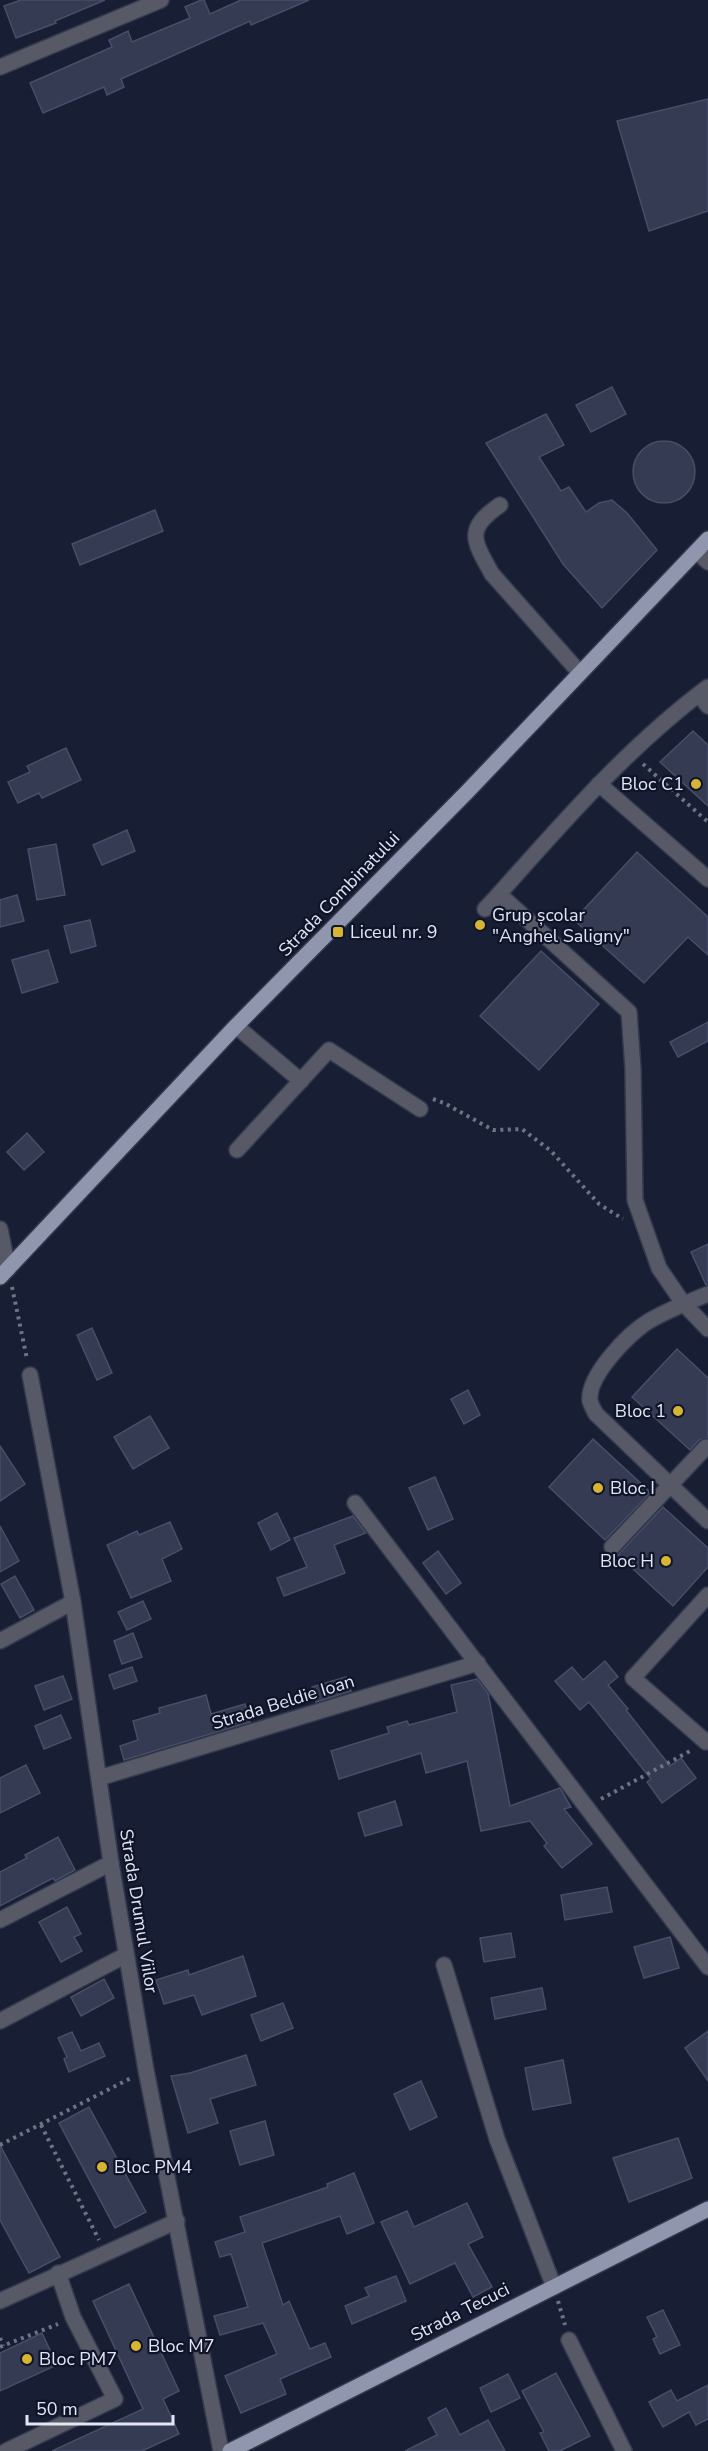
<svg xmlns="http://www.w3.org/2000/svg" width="708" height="2451" font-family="'Nunito Sans',sans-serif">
	<rect width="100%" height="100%" fill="#181e33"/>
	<!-- building -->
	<g fill="#343b52" stroke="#474e67" stroke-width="1.5">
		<path d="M21 0H105L55 21 56 23 16 38 4 6Z"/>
		<path d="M201 0H204L210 14 241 0H309L251 25 250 21 121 79 124 87 107 95 104 87 43 113 30 83 112 47 109 40 128 31 132 42 190 18 185 7Z"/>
		<path d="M708 99V211L649 231 617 121Z"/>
		<path d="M612 387 626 414 591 432 576 405Z"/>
		<path d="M546 414 564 445 539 457 561 491 569 487 586 512 599 503 612 500 627 513 657 550 602 608 563 564 486 443Z"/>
		<circle cx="664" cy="472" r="31"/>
		<path d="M155 510 163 531 80 565 72 544Z"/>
		<path d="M693 731 708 745V806L660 762Z"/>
		<path d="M66 748 81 780 42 798 39 793 18 803 8 782 30 772 27 766Z"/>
		<path d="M127 830 135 851 102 865 93 845Z"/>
		<path d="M56 844 65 895 37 900 28 849Z"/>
		<path d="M637 852 708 917V955L688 937 644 983 574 920Z"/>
		<path d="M17 895 24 921 0 927V900Z"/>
		<path d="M90 920 96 946 71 953 64 926Z"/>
		<path d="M48 950 58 982 22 993 12 960Z"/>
		<path d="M541 951 599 1004 539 1070 480 1016Z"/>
		<path d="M708 1022V1041L678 1057 670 1042Z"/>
		<path d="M27 1133 44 1152 24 1170 7 1152Z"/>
		<path d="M708 1244V1284L706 1285 691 1252Z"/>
		<path d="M92 1328 112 1373 97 1380 77 1335Z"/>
		<path d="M677 1349 708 1378V1438L699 1440 690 1450 632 1397Z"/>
		<path d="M468 1390 480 1415 464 1424 451 1399Z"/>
		<path d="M150 1416 169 1448 133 1469 114 1437Z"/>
		<path d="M593 1439 648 1490 649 1494 605 1540 549 1487Z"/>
		<path d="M0 1446 25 1484 0 1501Z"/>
		<path d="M435 1477 453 1519 428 1530 409 1488Z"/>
		<path d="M663 1507 708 1548V1567L673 1606 618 1555Z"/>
		<path d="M277 1513 290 1540 271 1550 258 1523Z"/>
		<path d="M353 1516 366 1533 334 1545 345 1573 284 1596 277 1578 307 1567 294 1538Z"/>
		<path d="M170 1522 182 1549 162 1559 171 1581 131 1598 107 1545 137 1531 139 1535Z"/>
		<path d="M0 1526 19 1561 0 1572Z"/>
		<path d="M438 1551 461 1583 446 1594 423 1563Z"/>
		<path d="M15 1576 34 1610 20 1618 1 1584Z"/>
		<path d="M143 1601 151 1619 127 1630 118 1612Z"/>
		<path d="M133 1633 142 1657 122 1664 114 1641Z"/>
		<path d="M605 1661 618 1677 608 1685 628 1709 626 1710 670 1766 681 1758 696 1778 662 1803 647 1782 651 1779 589 1702 580 1710 555 1681 572 1667 583 1680Z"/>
		<path d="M132 1667 137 1681 114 1689 109 1675Z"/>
		<path d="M63 1676 72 1699 44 1710 35 1686Z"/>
		<path d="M346 1677 351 1691 316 1702 312 1687Z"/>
		<path d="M477 1679 488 1693 510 1806 560 1788 571 1807 564 1809 592 1844 562 1868 544 1846 547 1843 530 1821 481 1831 467 1761 426 1773 421 1753 339 1779 331 1751 389 1733 387 1727 407 1721 409 1725 457 1712 451 1685Z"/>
		<path d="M206 1695 211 1714 245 1704 250 1722 124 1760 120 1746 138 1740 133 1721 160 1713 159 1708Z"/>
		<path d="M61 1715 71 1738 44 1749 35 1726Z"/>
		<path d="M26 1765 40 1793 0 1813V1778Z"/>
		<path d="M395 1801 402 1825 365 1836 358 1813Z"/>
		<path d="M58 1837 75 1870 55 1881 53 1878 0 1906V1872L27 1858 25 1855Z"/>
		<path d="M607 1887 612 1912 565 1920 561 1895Z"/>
		<path d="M67 1907 81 1934 74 1937 82 1951 61 1962 39 1922Z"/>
		<path d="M511 1933 515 1957 484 1962 480 1938Z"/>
		<path d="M670 1937 679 1968 644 1978 634 1947Z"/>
		<path d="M243 1956 256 1996 202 2015 194 1995 164 2004 156 1980 188 1970 189 1975Z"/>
		<path d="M104 1979 114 1998 81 2016 71 1997Z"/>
		<path d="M542 1988 546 2009 495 2019 491 1998Z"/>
		<path d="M283 2003 293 2028 261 2041 251 2015Z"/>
		<path d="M708 2031V2081L685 2048Z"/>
		<path d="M72 2032 81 2051 99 2043 105 2056 69 2072 64 2059 67 2057 58 2038Z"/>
		<path d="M246 2055 256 2085 210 2099 218 2123 188 2133 171 2076 190 2073Z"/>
		<path d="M563 2060 571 2103 533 2110 525 2068Z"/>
		<path d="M421 2081 437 2117 410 2130 394 2094Z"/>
		<path d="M89 2107 146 2212 115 2228 59 2123Z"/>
		<path d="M265 2121 274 2155 240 2165 230 2131Z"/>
		<path d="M678 2138 692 2178 629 2202 613 2158Z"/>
		<path d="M0 2145 60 2257 29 2273 0 2220Z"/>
		<path d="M354 2173 374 2223 347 2234 340 2216 262 2243 283 2305 289 2301 310 2349 325 2343 331 2357 280 2379 286 2394 241 2413 225 2376 277 2354 263 2323 220 2335 214 2316 248 2307 231 2254 220 2257 215 2242 245 2232 240 2217 328 2187 327 2184Z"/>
		<path d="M467 2203 483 2237 468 2244 492 2287 473 2297 455 2263 410 2284 381 2222 407 2211 414 2227Z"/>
		<path d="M396 2276 406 2301 352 2324 345 2306 369 2296 365 2288Z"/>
		<path d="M129 2284 179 2391 163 2399 179 2434 142 2451H52L143 2409 93 2301Z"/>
		<path d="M663 2310 680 2345 660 2354 653 2339 657 2337 647 2317Z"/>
		<path d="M42 2333 57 2365 0 2391V2353Z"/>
		<path d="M556 2373 590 2436 560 2451H549L540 2433 544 2432 522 2391Z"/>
		<path d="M508 2374 520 2398 491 2412 480 2388Z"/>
		<path d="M708 2385V2419L696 2425 689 2412 663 2427 649 2402 671 2390 677 2401Z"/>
		<path d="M446 2408 460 2435 488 2420 505 2451H405L437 2435 428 2418Z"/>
	</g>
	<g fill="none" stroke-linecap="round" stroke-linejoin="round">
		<defs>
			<g id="minor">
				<path d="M0 67 161 0"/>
				<path d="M500 505C465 529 473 540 492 574L580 673"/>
				<path d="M697 552 708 562"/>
				<path d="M699 694 708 706"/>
				<path d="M599 784 708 879"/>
				<path d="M499 894C564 821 629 746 708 687"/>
				<path d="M485 909 499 894 629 1012 633 1069 635 1200 659 1268 683 1303 708 1329"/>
				<path d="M236 1026 301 1081"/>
				<path d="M237 1150 329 1050 420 1109"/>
				<path d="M0 1229 8 1269"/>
				<path d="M708 1294C688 1302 668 1310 649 1321 629 1333 587 1376 590 1401 591 1405 594 1410 596 1414L708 1521"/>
				<path d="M30 1375 73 1602 111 1863 146 2070 221 2451"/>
				<path d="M355 1503 708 1967"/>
				<path d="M612 1547 706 1447"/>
				<path d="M708 1595 633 1678 706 1742 708 1740"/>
				<path d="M0 1641 73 1602"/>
				<path d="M99 1778 478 1663"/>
				<path d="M0 1920 111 1863"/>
				<path d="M444 1965 497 2139 554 2287"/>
				<path d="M0 2021 126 1955"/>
				<path d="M0 2301 177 2221"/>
				<path d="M569 2340 624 2451"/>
				<path d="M6 2451 115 2399 73 2317 58 2273"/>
			</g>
			<g id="major">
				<path d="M0 1277 236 1026 467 792 708 539"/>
				<path d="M230 2451 708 2209"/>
			</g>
		</defs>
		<!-- minor casing -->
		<use href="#minor" stroke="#343a4e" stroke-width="18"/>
		<!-- major casing -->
		<use href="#major" stroke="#343a4e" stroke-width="18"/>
		<!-- path -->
		<g stroke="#6e7385" stroke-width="4" stroke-dasharray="3 4.5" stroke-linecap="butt">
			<path d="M643 764 708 822"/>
			<path d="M433 1099 444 1103 493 1130 522 1129 551 1151 599 1204 623 1219"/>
			<path d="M12 1287 27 1359"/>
			<path d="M601 1799 692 1750"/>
			<path d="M41 2125 99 2240"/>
			<path d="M0 2145 133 2077"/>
			<path d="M558 2301 565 2325"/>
			<path d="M0 2338 3 2346"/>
			<path d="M0 2347 58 2324"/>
		</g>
		<!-- minor -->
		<use href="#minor" stroke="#575a66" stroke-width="15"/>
		<!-- major -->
		<use href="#major" stroke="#8f96ad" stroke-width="15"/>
	</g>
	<!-- markers -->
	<g fill="#d8b434" stroke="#0f1429" stroke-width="2">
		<circle cx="696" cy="784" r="6"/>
		<circle cx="480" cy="925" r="6"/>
		<rect x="332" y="926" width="12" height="12" rx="3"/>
		<circle cx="678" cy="1411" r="6"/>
		<circle cx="598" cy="1488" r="6"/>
		<circle cx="666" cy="1561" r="6"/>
		<circle cx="102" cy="2167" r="6"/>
		<circle cx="136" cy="2346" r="6"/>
		<circle cx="27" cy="2359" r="6"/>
	</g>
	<g text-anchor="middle" stroke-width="4.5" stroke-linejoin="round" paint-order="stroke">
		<!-- poi labels -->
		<g font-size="18" fill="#e2e6f5" stroke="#0f1429" text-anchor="start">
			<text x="684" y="790" text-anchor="end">Bloc C1</text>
			<text x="492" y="921">Grup școlar<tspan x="492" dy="21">"Anghel Saligny"</tspan></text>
			<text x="350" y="938">Liceul nr. 9</text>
			<text x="666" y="1417" text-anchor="end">Bloc 1</text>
			<text x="610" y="1494">Bloc I</text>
			<text x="654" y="1567" text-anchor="end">Bloc H</text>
			<text x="114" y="2173">Bloc PM4</text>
			<text x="148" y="2352">Bloc M7</text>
			<text x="39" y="2365">Bloc PM7</text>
		</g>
		<!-- street labels -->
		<g font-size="18" fill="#e2e6f5" stroke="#0f1429">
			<text transform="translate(339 894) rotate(-46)" y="6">Strada Combinatului</text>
			<text transform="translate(283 1702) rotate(-17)" y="6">Strada Beldie Ioan</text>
			<text transform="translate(139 1911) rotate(81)" y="6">Strada Drumul Viilor</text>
			<text transform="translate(460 2312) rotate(-27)" y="6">Strada Tecuci</text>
		</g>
	</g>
	<!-- scale -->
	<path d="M27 2415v9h146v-9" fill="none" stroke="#e2e6f5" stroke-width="3"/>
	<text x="36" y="2415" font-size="18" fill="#e2e6f5" stroke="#0f1429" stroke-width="4.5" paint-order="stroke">50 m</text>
</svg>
